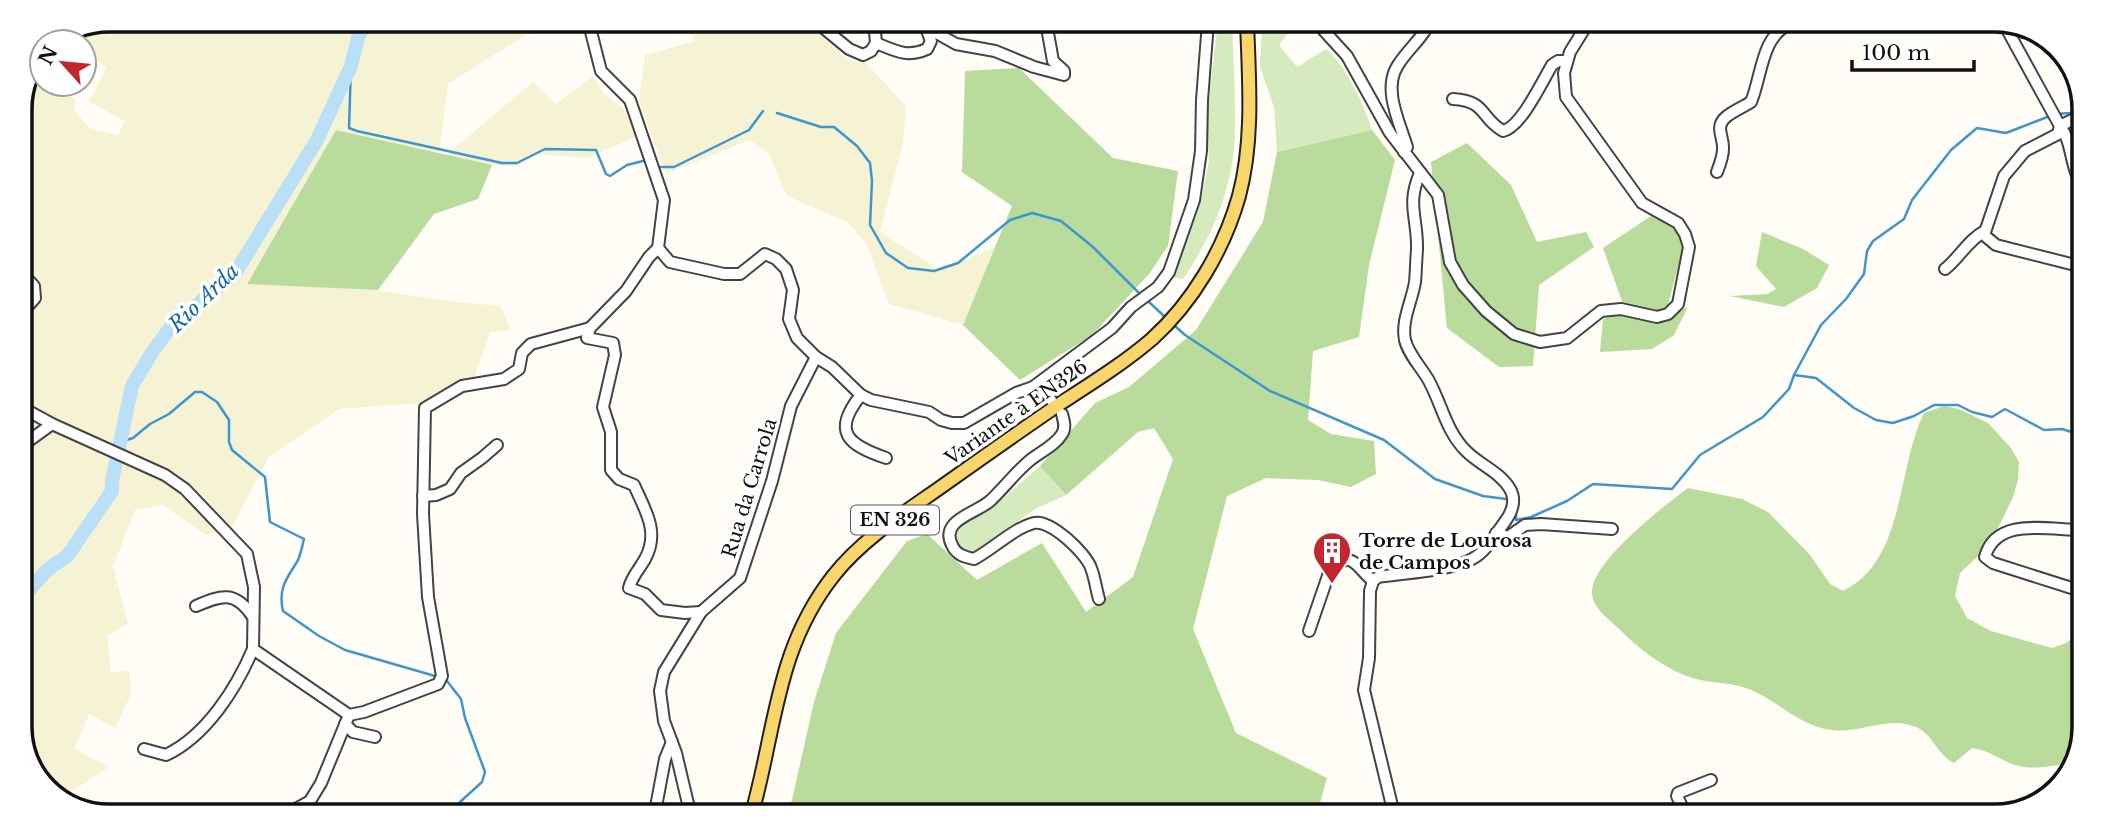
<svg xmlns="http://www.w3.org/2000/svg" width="2104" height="835" font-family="'Libre Baskerville',serif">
	<rect width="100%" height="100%" fill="#fffdf5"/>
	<!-- farmland -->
	<g fill="#f6f3d4">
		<path d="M109 19 550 20 448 84 439 153 336 130 247 283 378 290 447 301 500 306 511 329 490 333 473 380 460 379 420 403 339 409 268 458 232 528 206 535 163 505 135 510 113 567 128 624 107 636 111 673 129 670 132 692 115 728 89 714 75 749 109 767 62 798 37 780 19 733V103L37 64 42 68V84H59L76 101 74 110 89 128 118 135 125 121 89 102 106 68 84 47V42H79L72 34Z"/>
		<path d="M683 21H805L848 60 866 63 906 106 903 143 880 232 940 270 995 247 963 325 889 304 867 246 849 223 787 196 768 152 749 140 666 174 639 101 645 55 695 41Z"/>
		<path d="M593 76 604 93 623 108 638 136 588 158 532 154 517 166 492 165 446 155 533 82 556 104Z"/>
	</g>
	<!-- green -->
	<g fill="#d5ebbd">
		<path d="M1218 22H1232C1233 62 1237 108 1234 148 1230 195 1210 240 1183 279L1173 277 1201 200 1209 161 1207 114Z"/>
		<path d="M1262 22H1297L1279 45 1297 67 1326 49C1345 64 1365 106 1372 130L1277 152 1274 107 1260 67Z"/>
		<path d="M1040 466 1066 495 1035 509 977 551 966 552 958 544 956 535 959 528 994 506Z"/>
	</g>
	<!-- forest -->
	<g fill="#b9dc9c">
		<path d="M1019 68 1113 158 1178 171 1168 246 1149 274 1092 335 1020 380 963 325 1012 206 962 172 965 71Z"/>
		<path d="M336 130 492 165 478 199 434 214 378 290 247 284Z"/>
		<path d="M1372 130 1395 160 1369 265 1359 337 1313 351 1308 420 1331 434 1374 441 1376 474 1351 487 1318 480 1266 478 1227 496 1193 629 1236 733 1327 778 1317 814 787 813 792 800 814 702 836 633 907 541 927 534 977 580 1042 543 1086 612 1133 577 1173 459 1154 428 1138 432 1066 495 1040 466 1095 403 1129 387 1196 330 1263 222 1277 152Z"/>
		<path d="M1467 143 1511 185 1537 242 1586 232 1594 247 1539 285 1533 366 1499 367 1447 328 1431 162Z"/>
		<path d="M1654 214 1679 231 1684 243 1668 305 1657 313 1623 304 1603 248Z"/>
		<path d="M1762 232 1803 249 1829 265 1817 288 1784 307 1730 296 1768 294 1776 289 1756 266Z"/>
		<path d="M1688 307 1674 335 1652 349 1600 352 1603 319 1621 314 1655 321Z"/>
		<path d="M1944 406 1959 409 1988 423 2011 448 2019 462 2018 480 2013 497 1990 545 1960 573 1955 596 1967 618 1991 631 2052 648 2066 643 2075 636H2081L2080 755 2074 763C2055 765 2037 770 2019 766 2002 762 1990 750 1972 748L1954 763C1937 755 1933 734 1916 727 1889 715 1859 734 1832 730 1798 726 1777 699 1746 688 1726 681 1704 684 1684 675 1660 665 1638 648 1619 629 1609 619 1592 608 1592 592 1592 561 1664 506 1688 488L1742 499 1768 512 1810 555 1830 584 1843 591C1906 560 1896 469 1924 413Z"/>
		<path d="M19 683 23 685 33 708 19 723Z"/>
	</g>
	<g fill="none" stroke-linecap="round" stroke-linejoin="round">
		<!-- stream -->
		<g stroke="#3f96cf" stroke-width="2.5">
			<path d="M351 66 349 128 357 131 502 163H517L545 149 596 150 606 174 610 176 627 165 647 160"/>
			<path d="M777 113 821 127H834L857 146 870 163 872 181 870 225 886 253 908 268 934 271 958 263 1010 220 1032 213 1061 221 1093 247 1138 292"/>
			<path d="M2056 114 2070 113 2085 103"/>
			<path d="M659 167H674L749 130 763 111"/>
			<path d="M1149 302 1164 316"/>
			<path d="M1175 326 1185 335 1270 391 1384 440 1435 479 1483 496 1506 499"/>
			<path d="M1794 375 1816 378 1854 408 1876 420 1893 423 1914 416 1934 405H1958L1972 412 1992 417 2005 409 2044 430 2062 429 2078 434 2082 443"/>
			<path d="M120 442 133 438 150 424 169 414 195 392H202L217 402 229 420V442L232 450 265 477 270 522 304 539C302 546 301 555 297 562 286 579 278 589 283 611L319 636 345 650 435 676"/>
			<path d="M1516 511V520L1531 517 1567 501 1593 484 1672 489 1700 455 1763 417 1789 389 1794 375 1821 325 1846 299 1864 274 1867 251 1873 241 1904 219 1912 200 1951 150 1977 128 2006 133 2050 116"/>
			<path d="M447 681 461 699 465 718 485 772 482 782 460 802 457 812"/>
		</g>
		<!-- river -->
		<path stroke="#b9e0f7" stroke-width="14" d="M19 602 47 570 68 555 112 491V481L132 386 151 354 172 325 234 275 317 140 351 66 358 38 365 20"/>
		<defs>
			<g id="minor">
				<path d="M815 21 849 49 863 55 871 51 876 43 875 32 869 21"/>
				<path d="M915 21 956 44 995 51 1034 67 1064 75V71L1053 61 1046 22"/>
				<path d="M1316 22 1347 56 1390 133 1438 195 1450 262 1463 285 1486 311 1514 334 1540 342 1567 338 1601 311 1621 309 1657 317 1668 314 1678 304 1689 247 1685 234 1678 223 1642 203 1566 97 1564 73 1570 52 1588 23"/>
				<path d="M2004 24 2060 126 2058 134 2025 151 2004 176 1984 235 1996 245 2083 267"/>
				<path d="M876 43C896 51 907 58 927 49L931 41 926 28"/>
				<path d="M1453 99C1487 101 1480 118 1503 131 1521 127 1542 82 1552 65L1558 61H1567"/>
				<path d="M1404 152 1407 147C1400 123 1382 89 1398 65 1406 52 1418 42 1426 29"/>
				<path d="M1717 172C1720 164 1723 157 1723 149 1724 137 1714 127 1726 117 1733 111 1743 107 1751 102 1762 76 1761 36 1790 24"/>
				<path d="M2084 186C2069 169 2074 144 2060 126L2084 114"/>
				<path d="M658 248 670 262 724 274H740L765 254 776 259 786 269 793 290 789 319 797 338 816 357 832 367 861 395 871 400 929 412 941 420 952 423H964L1016 393 1033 387 1040 389 1051 400"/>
				<path d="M1945 269C1960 257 1968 240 1985 231"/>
				<path d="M19 270 34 286 35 298 19 316"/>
				<path d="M590 328 587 338 613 343 615 355 603 407 611 432V470L619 479 634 485C645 510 660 532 645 559 639 570 632 576 629 588L645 594 661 610 685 613 701 612"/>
				<path d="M1033 387 1112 328 1131 307 1158 287 1169 272 1194 200 1201 151 1202 100 1208 22"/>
				<path d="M861 395C831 432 848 445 886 458"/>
				<path d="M19 406 52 424 165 475 185 489 247 554 254 587 253 649 349 715 364 712 438 684 442 676 428 597 423 514 425 408 462 386 504 379 519 369 522 353 531 344 590 328 626 291 649 257 658 248 664 200 630 100 601 71 588 20"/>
				<path d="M1062 414C1064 421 1066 428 1062 434 1055 446 1038 453 1028 462 1014 474 1003 489 990 501 977 513 939 520 952 545 956 555 965 557 974 559 993 549 1014 528 1034 523 1050 519 1086 553 1091 568 1095 578 1096 589 1099 599"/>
				<path d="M19 448 52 424"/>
				<path d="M423 496 436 495 450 489 461 473 482 458 497 445"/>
				<path d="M1496 533 1508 537 1525 525 1541 524 1612 529"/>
				<path d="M2081 591 1993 563 1985 557C1996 516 2050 530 2081 530"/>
				<path d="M196 606C222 595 235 590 253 617"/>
				<path d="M1309 631 1330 570C1352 548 1356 567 1373 581"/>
				<path d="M345 724 353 732 375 737"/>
				<path d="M144 749 166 755C206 736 236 689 253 649"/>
				<path d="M292 811 310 801 321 783 349 715"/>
				<path d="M655 812 665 759 672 742"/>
				<path d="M690 812 676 753 664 721 660 691 664 672 701 612 740 578 772 481 791 406 816 357"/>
				<path d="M1394 814 1364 690 1369 658 1370 591 1373 581 1378 577C1403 573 1451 571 1472 559 1486 552 1495 535 1504 523 1511 514 1517 501 1510 489 1500 472 1480 465 1466 451 1446 431 1442 405 1429 381 1422 368 1408 354 1405 340 1401 321 1412 301 1415 282 1416 272 1416 261 1417 250 1418 218 1406 205 1420 173"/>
				<path d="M1686 815 1677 796 1678 793 1711 780"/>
			</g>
			<path id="major" d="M752 813C776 728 776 648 834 575 864 537 909 510 948 482 986 455 1023 429 1061 403 1092 383 1124 363 1152 339 1193 302 1224 249 1239 196 1254 140 1249 79 1247 22"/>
		</defs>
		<!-- minor casing -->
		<use href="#minor" stroke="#444" stroke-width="14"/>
		<!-- major casing -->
		<use href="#major" stroke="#222" stroke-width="16"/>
		<!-- minor -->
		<use href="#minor" stroke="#fff" stroke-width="10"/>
		<!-- major -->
		<use href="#major" stroke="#f9d66b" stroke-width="12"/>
	</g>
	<!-- icons -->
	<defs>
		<symbol id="building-pin" viewBox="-11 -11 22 30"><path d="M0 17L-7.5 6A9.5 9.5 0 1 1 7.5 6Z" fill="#c4262e" stroke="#fff"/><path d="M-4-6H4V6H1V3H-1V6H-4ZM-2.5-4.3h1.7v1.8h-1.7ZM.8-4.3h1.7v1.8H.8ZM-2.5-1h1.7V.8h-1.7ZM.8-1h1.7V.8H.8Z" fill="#fff"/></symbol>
	</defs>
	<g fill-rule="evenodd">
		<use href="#building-pin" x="1310" y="529" width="44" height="60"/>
	</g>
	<g text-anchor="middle" stroke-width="7" stroke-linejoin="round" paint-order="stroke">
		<!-- shield labels -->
		<rect fill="#fff" stroke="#585858" stroke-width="2" x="851" y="505.5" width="88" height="29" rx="5"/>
		<g font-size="18" font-weight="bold" fill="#111">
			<text x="895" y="526">EN 326</text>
		</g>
		<!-- street labels -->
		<g font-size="19" fill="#111" stroke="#fff">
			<text transform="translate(1016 412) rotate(-35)" y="7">Variante à EN326</text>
			<text transform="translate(749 488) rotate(-73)" y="7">Rua da Carrola</text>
		</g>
		<!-- poi labels -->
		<g font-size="19" font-weight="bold" fill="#111" stroke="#fff" text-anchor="start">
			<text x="1359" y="547">Torre de Lourosa<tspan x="1359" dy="22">de Campos</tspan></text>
		</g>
		<!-- water labels -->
		<g font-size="21" font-style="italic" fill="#1768a6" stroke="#fff">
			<text transform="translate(204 298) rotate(-44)" y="7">Rio Arda</text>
		</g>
	</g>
	<!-- crop -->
	<path d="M0 0H2104V835H0ZM109 32H1995A77 77 0 0 1 2072 109V727A77 77 0 0 1 1995 804H109A77 77 0 0 1 32 727V109A77 77 0 0 1 109 32Z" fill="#fff" fill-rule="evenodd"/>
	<path fill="none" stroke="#111" stroke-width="3.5" d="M109 32H1995A77 77 0 0 1 2072 109V727A77 77 0 0 1 1995 804H109A77 77 0 0 1 32 727V109A77 77 0 0 1 109 32Z"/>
	<!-- north arrow -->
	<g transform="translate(63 63) rotate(297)"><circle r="33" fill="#ffffff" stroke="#a0a0a0" stroke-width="2"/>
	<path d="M0-5L12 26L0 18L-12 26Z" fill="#c4262e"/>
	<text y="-10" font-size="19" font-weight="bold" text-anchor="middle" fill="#111111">N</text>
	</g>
	<!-- scale -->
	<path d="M1852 60v10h122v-10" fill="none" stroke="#111111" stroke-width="3.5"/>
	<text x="1862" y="60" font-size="21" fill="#111111" stroke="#ffffff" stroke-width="5" paint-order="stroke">100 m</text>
</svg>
